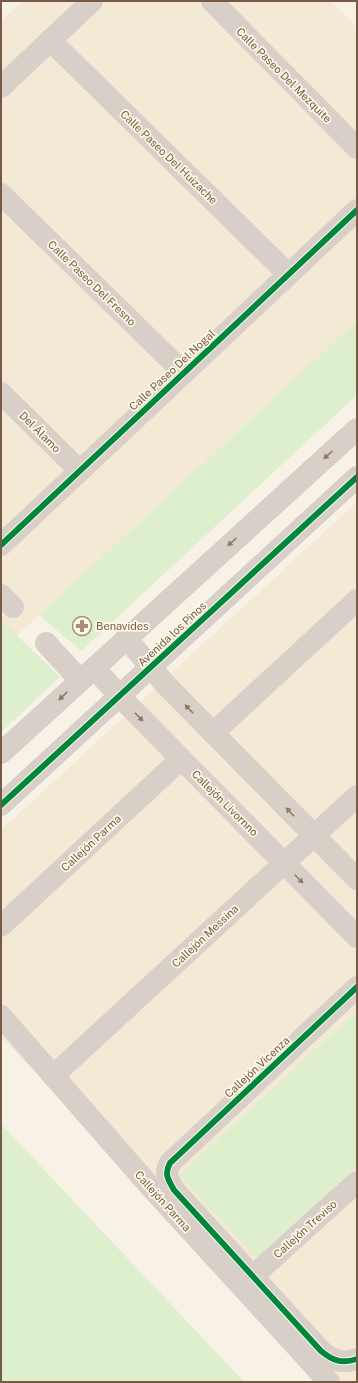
<svg xmlns="http://www.w3.org/2000/svg" width="358" height="1383" font-family="'Public Sans',sans-serif">
	<rect width="100%" height="100%" fill="#f7f2e5"/>
	<!-- residential -->
	<g fill="#f3e9d4">
		<path d="M23 1H331L357 28V321L1 650V21Z"/>
		<path d="M357 502V1382H336L1 1037V830Z"/>
	</g>
	<!-- green -->
	<g fill="#deefce">
		<path d="M357 321V395L81 651 39 615Z"/>
		<path d="M1 620 60 677 1 732Z"/>
		<path d="M357 1011V1166L256 1258 179 1175Z"/>
		<path d="M1 1124 244 1382H1Z"/>
	</g>
	<g fill="none" stroke-linecap="round" stroke-linejoin="round">
		<!-- minor -->
		<g stroke="#d8d0c8" stroke-width="22">
			<path d="M212 1 357 148"/>
			<path d="M50 40 288 274"/>
			<path d="M1 87 92 1"/>
			<path d="M1 194 184 373"/>
			<path d="M1 393 80 471"/>
			<path d="M1 545 357 210"/>
			<path d="M1 595 13 607"/>
			<path d="M126 638 166 685 357 879"/>
			<path d="M46 643 80 680"/>
			<path d="M94 668 129 706 357 937"/>
			<path d="M213 733 357 600"/>
			<path d="M1 926 181 759"/>
			<path d="M357 987 170 1163C164 1174 168 1179 174 1190L321 1351C333 1361 342 1364 357 1359"/>
			<path d="M1 1016 148 1184 329 1382"/>
			<path d="M53 1076 357 796"/>
			<path d="M253 1276 357 1182"/>
		</g>
		<!-- tertiary -->
		<g stroke="#d8d0c8" stroke-width="22">
			<path d="M1 753 357 429"/>
			<path d="M1 805 357 477"/>
		</g>
		<defs>
			<g id="cycleway">
				<path d="M1 545 357 210"/>
				<path d="M1 805 357 477"/>
				<path d="M357 987 170 1163C164 1174 168 1179 174 1190L321 1351C333 1361 342 1364 357 1359"/>
			</g>
		</defs>
		<!-- cycleway casing -->
		<use href="#cycleway" stroke="#fff8e6" stroke-width="8"/>
		<!-- cycleway -->
		<use href="#cycleway" stroke="#00873e" stroke-width="6"/>
	</g>
	<!-- one-way arrows -->
	<defs><path id="oneway-solid" d="M-6-.8H1V-3.2L6.5 0L1 3.2V.8H-6Z"/></defs>
	<g fill="#8e7866">
		<use href="#oneway-solid" transform="translate(328 455) rotate(138)"/>
		<use href="#oneway-solid" transform="translate(232 542) rotate(138)"/>
		<use href="#oneway-solid" transform="translate(63 696) rotate(137)"/>
		<use href="#oneway-solid" transform="translate(189 709) rotate(-134)"/>
		<use href="#oneway-solid" transform="translate(139 717) rotate(45)"/>
		<use href="#oneway-solid" transform="translate(290 812) rotate(-134)"/>
		<use href="#oneway-solid" transform="translate(299 879) rotate(45)"/>
	</g>
	<!-- icons -->
	<defs>
		<symbol id="pharmacy-ring" viewBox="-11 -11 22 22"><circle r="9.5" fill="#fff8e6" stroke="#a2907d" stroke-width="1.5"/><path d="M-2-6h4v4h4v4h-4v4h-4v-4h-4v-4h4Z" fill="#a2907d"/></symbol>
	</defs>
	<g fill-rule="evenodd">
		<use href="#pharmacy-ring" x="71" y="615" width="22" height="22"/>
	</g>
	<g text-anchor="middle" stroke-width="3.5" stroke-linejoin="round" paint-order="stroke">
		<!-- street labels -->
		<g font-size="11" fill="#755b45" stroke="#fff8e6">
			<text transform="translate(284 75) rotate(45)" y="4">Calle Paseo Del Mezquite</text>
			<text transform="translate(169 157) rotate(44)" y="4">Calle Paseo Del Huizache</text>
			<text transform="translate(92 283) rotate(44)" y="4">Calle Paseo Del Fresno</text>
			<text transform="translate(172 370) rotate(-43)" y="4">Calle Paseo Del Nogal</text>
			<text transform="translate(40 432) rotate(45)" y="4">Del Álamo</text>
			<text transform="translate(172 634) rotate(-43)" y="4">Avenida los Pinos</text>
			<text transform="translate(225 803) rotate(45)" y="4">Callejón Livornno</text>
			<text transform="translate(91 843) rotate(-43)" y="4">Callejón Parma</text>
			<text transform="translate(205 936) rotate(-43)" y="4">Callejón Messina</text>
			<text transform="translate(257 1067) rotate(-43)" y="4">Callejón Vicenza</text>
			<text transform="translate(163 1201) rotate(48)" y="4">Callejón Parma</text>
			<text transform="translate(305 1229) rotate(-42)" y="4">Callejón Treviso</text>
		</g>
		<!-- poi labels -->
		<g font-size="11" fill="#755b45" stroke="#fff8e6" text-anchor="start">
			<text x="96" y="630">Benavides</text>
		</g>
	</g>
	<!-- border -->
	<rect width="358" height="1383" fill="none" stroke="#755b45" stroke-width="4"/>
</svg>
